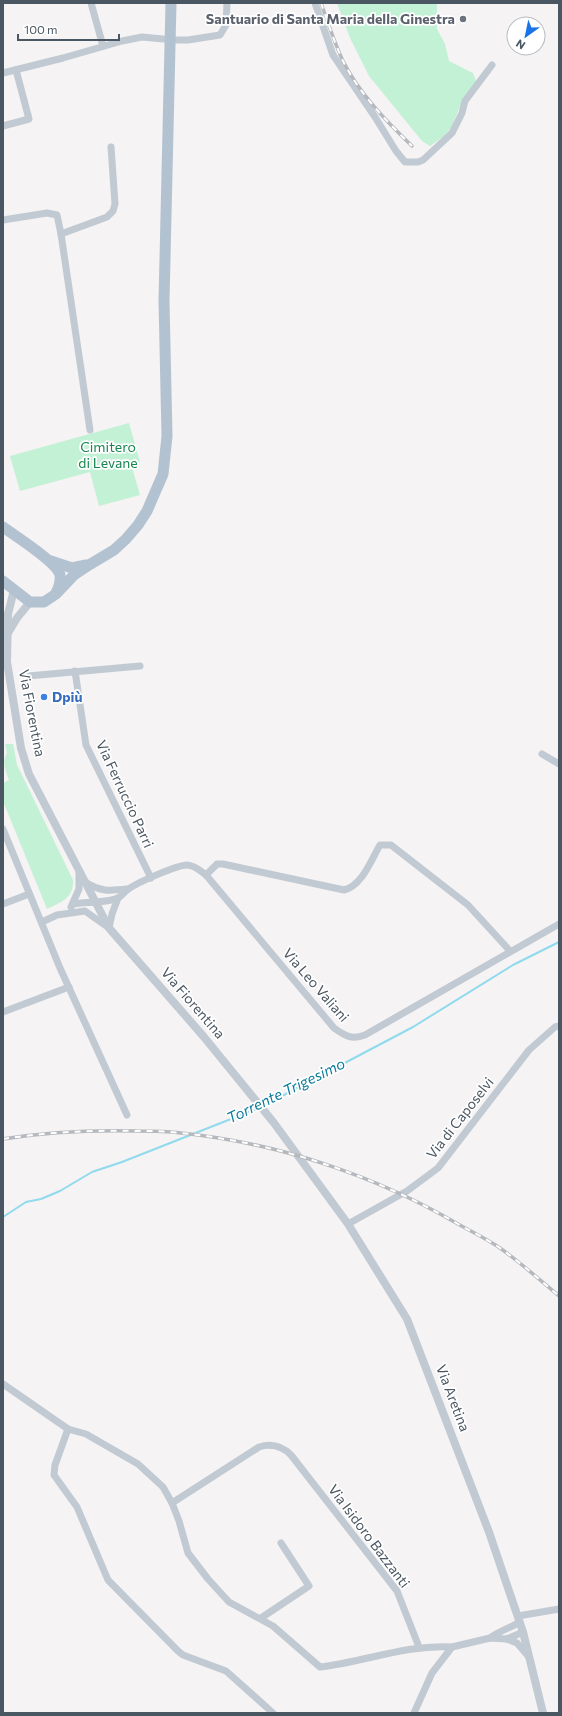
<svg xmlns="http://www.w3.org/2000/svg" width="562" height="1716" font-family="Commissioner,sans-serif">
	<rect width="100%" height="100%" fill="#f5f3f3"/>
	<!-- green -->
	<g fill="#c3f1d5">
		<path d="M337 3H437V29L445 44 449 61 473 73 476 81 463 99 451 128 444 136 430 146 422 141 369 76 350 38Z"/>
		<path d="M129 423 140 462 131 464 140 495 99 506 90 472 20 491 10 456Z"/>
		<path d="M5 744H13L17 765 23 777 73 880C74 898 61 902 47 909L3 801V783L9 780C6 771 1 763 7 753Z"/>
	</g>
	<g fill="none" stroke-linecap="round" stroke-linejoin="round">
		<!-- stream -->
		<g stroke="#90daee" stroke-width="2">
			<path d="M263 1106 413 1027 513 965 559 942"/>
			<path d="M3 1217 26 1202 41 1199 60 1191 92 1172 122 1162 259 1108"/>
		</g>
		<!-- minor -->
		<g stroke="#c1cad2" stroke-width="7">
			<path d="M91 3 103 46"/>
			<path d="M315 3 333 55 375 117 396 151 405 162H418L423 160 452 133 462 113 465 101 492 65"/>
			<path d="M177 40H188L220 35 226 25 227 3"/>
			<path d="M3 73 63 58 122 41 142 37 163 39"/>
			<path d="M3 126 29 119 16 70"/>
			<path d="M3 220 47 213 57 215 61 234 90 430"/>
			<path d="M61 234 107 217 113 211 115 204 111 147"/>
			<path d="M75 671 86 745 151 878"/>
			<path d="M28 676 140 666"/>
			<path d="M542 754 559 764"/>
			<path d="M3 829 60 968 127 1115"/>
			<path d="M206 875 217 864H223L344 890C362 886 371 860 380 845H391L468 905 510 951"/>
			<path d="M85 882C101 892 109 891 128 889"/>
			<path d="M3 904 29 894"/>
			<path d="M73 904C85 902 108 903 118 898 122 896 124 892 127 890 136 883 177 865 187 865 194 865 201 871 206 875L334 1028C345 1036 352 1040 365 1035L559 924"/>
			<path d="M71 907 79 889V873"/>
			<path d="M42 922 57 915 85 911 109 928 112 914 118 898"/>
			<path d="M3 1012 69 987"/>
			<path d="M348 1224 407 1191 438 1168 529 1050 555 1027 559 1026"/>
			<path d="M3 1384 68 1429 86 1434 138 1464 163 1487 172 1503 179 1521 188 1553 208 1579 229 1602 273 1626 320 1667C364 1662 407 1644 452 1647"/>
			<path d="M68 1429 55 1465 54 1475 77 1507 108 1580 178 1651 183 1655 226 1671 273 1713"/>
			<path d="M172 1503 259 1447C272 1443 282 1446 291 1455L397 1591 419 1647"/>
			<path d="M518 1616 559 1609"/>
			<path d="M261 1618 309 1586 281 1543"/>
			<path d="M490 1638C499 1631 510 1628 520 1622"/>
			<path d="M507 1639 523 1632"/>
			<path d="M414 1713 432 1673 452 1647 490 1638 507 1639 517 1643 529 1657"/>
		</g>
		<!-- tertiary -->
		<g stroke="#c1cad2" stroke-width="8">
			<path d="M14 590 8 614 7 662 21 748 29 774 109 928 204 1037 274 1123 348 1224 407 1319 489 1532 523 1632 543 1713"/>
			<path d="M8 633 17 618 30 602"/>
		</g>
		<!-- primary -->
		<g stroke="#b3c2d1" stroke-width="11">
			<path d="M3 527C15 536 57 562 60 575 61 582 59 587 56 593"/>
			<path d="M51 561 72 568 86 565"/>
			<path d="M3 581 30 602H44L56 594 74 575 89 565 114 550 126 539 138 525 147 511 163 474 167 436 164 301 171 3"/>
		</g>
		<defs>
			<g id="rail">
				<path d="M321 3C328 22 334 42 343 61 359 93 386 121 412 146"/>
				<path d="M3 1139C47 1132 91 1130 136 1131 151 1131 166 1131 181 1133 278 1143 374 1175 458 1224 472 1232 487 1239 500 1248 521 1263 540 1280 559 1296"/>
			</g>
		</defs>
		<!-- rail casing -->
		<use href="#rail" stroke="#b5b8bd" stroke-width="3.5"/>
		<!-- rail -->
		<use href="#rail" stroke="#fff" stroke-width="2" stroke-dasharray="6" stroke-linecap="butt"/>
	</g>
	<!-- markers -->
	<circle fill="#6b7280" stroke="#fff" stroke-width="1.5" cx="463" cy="19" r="4"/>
	<circle fill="#3f7fe0" stroke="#fff" stroke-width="1.5" cx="44" cy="697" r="4"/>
	<g text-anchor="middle" stroke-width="3.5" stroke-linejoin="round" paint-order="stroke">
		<!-- worship labels -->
		<g font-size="14" font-weight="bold" fill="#5b616d" stroke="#fff" text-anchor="end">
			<text x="455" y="24">Santuario di Santa Maria della Ginestra</text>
		</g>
		<!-- park labels -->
		<g font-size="14" fill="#17864f" stroke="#fff">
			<text x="108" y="452">Cimitero<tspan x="108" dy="16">di Levane</tspan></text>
		</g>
		<!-- shop labels -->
		<g font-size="14" font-weight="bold" fill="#366cbe" stroke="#fff" text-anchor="start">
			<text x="52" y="702">Dpiù</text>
		</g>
		<!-- street labels -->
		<g font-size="14" fill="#4a5661" stroke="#fff">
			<text transform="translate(32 713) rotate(79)" y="5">Via Fiorentina</text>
			<text transform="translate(125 794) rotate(65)" y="5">Via Ferruccio Parri</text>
			<text transform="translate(316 985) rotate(49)" y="5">Via Leo Valiani</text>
			<text transform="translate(193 1003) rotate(49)" y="5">Via Fiorentina</text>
			<text transform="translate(460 1118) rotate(-52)" y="5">Via di Caposelvi</text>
			<text transform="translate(453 1398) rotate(69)" y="5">Via Aretina</text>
			<text transform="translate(369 1536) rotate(53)" y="5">Via Isidoro Bazzanti</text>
		</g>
		<!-- water labels -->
		<g font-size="15" font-style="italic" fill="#0c7c9b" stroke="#fff">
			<text transform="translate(286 1091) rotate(-26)" y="5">Torrente Trigesimo</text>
		</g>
	</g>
	<!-- border -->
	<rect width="562" height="1716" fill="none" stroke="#4a5661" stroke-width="8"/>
	<!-- north arrow -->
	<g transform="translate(526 36) rotate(213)"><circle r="19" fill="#ffffff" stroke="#b7bbc0"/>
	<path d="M0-3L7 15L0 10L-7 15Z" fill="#1a73e8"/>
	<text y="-6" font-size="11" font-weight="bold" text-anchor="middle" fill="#4a5661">N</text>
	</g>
	<!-- scale -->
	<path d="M18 34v6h101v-6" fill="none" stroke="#4a5661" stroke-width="2"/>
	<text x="24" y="34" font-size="12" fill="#4a5661" stroke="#ffffff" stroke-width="3" paint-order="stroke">100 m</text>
</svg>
